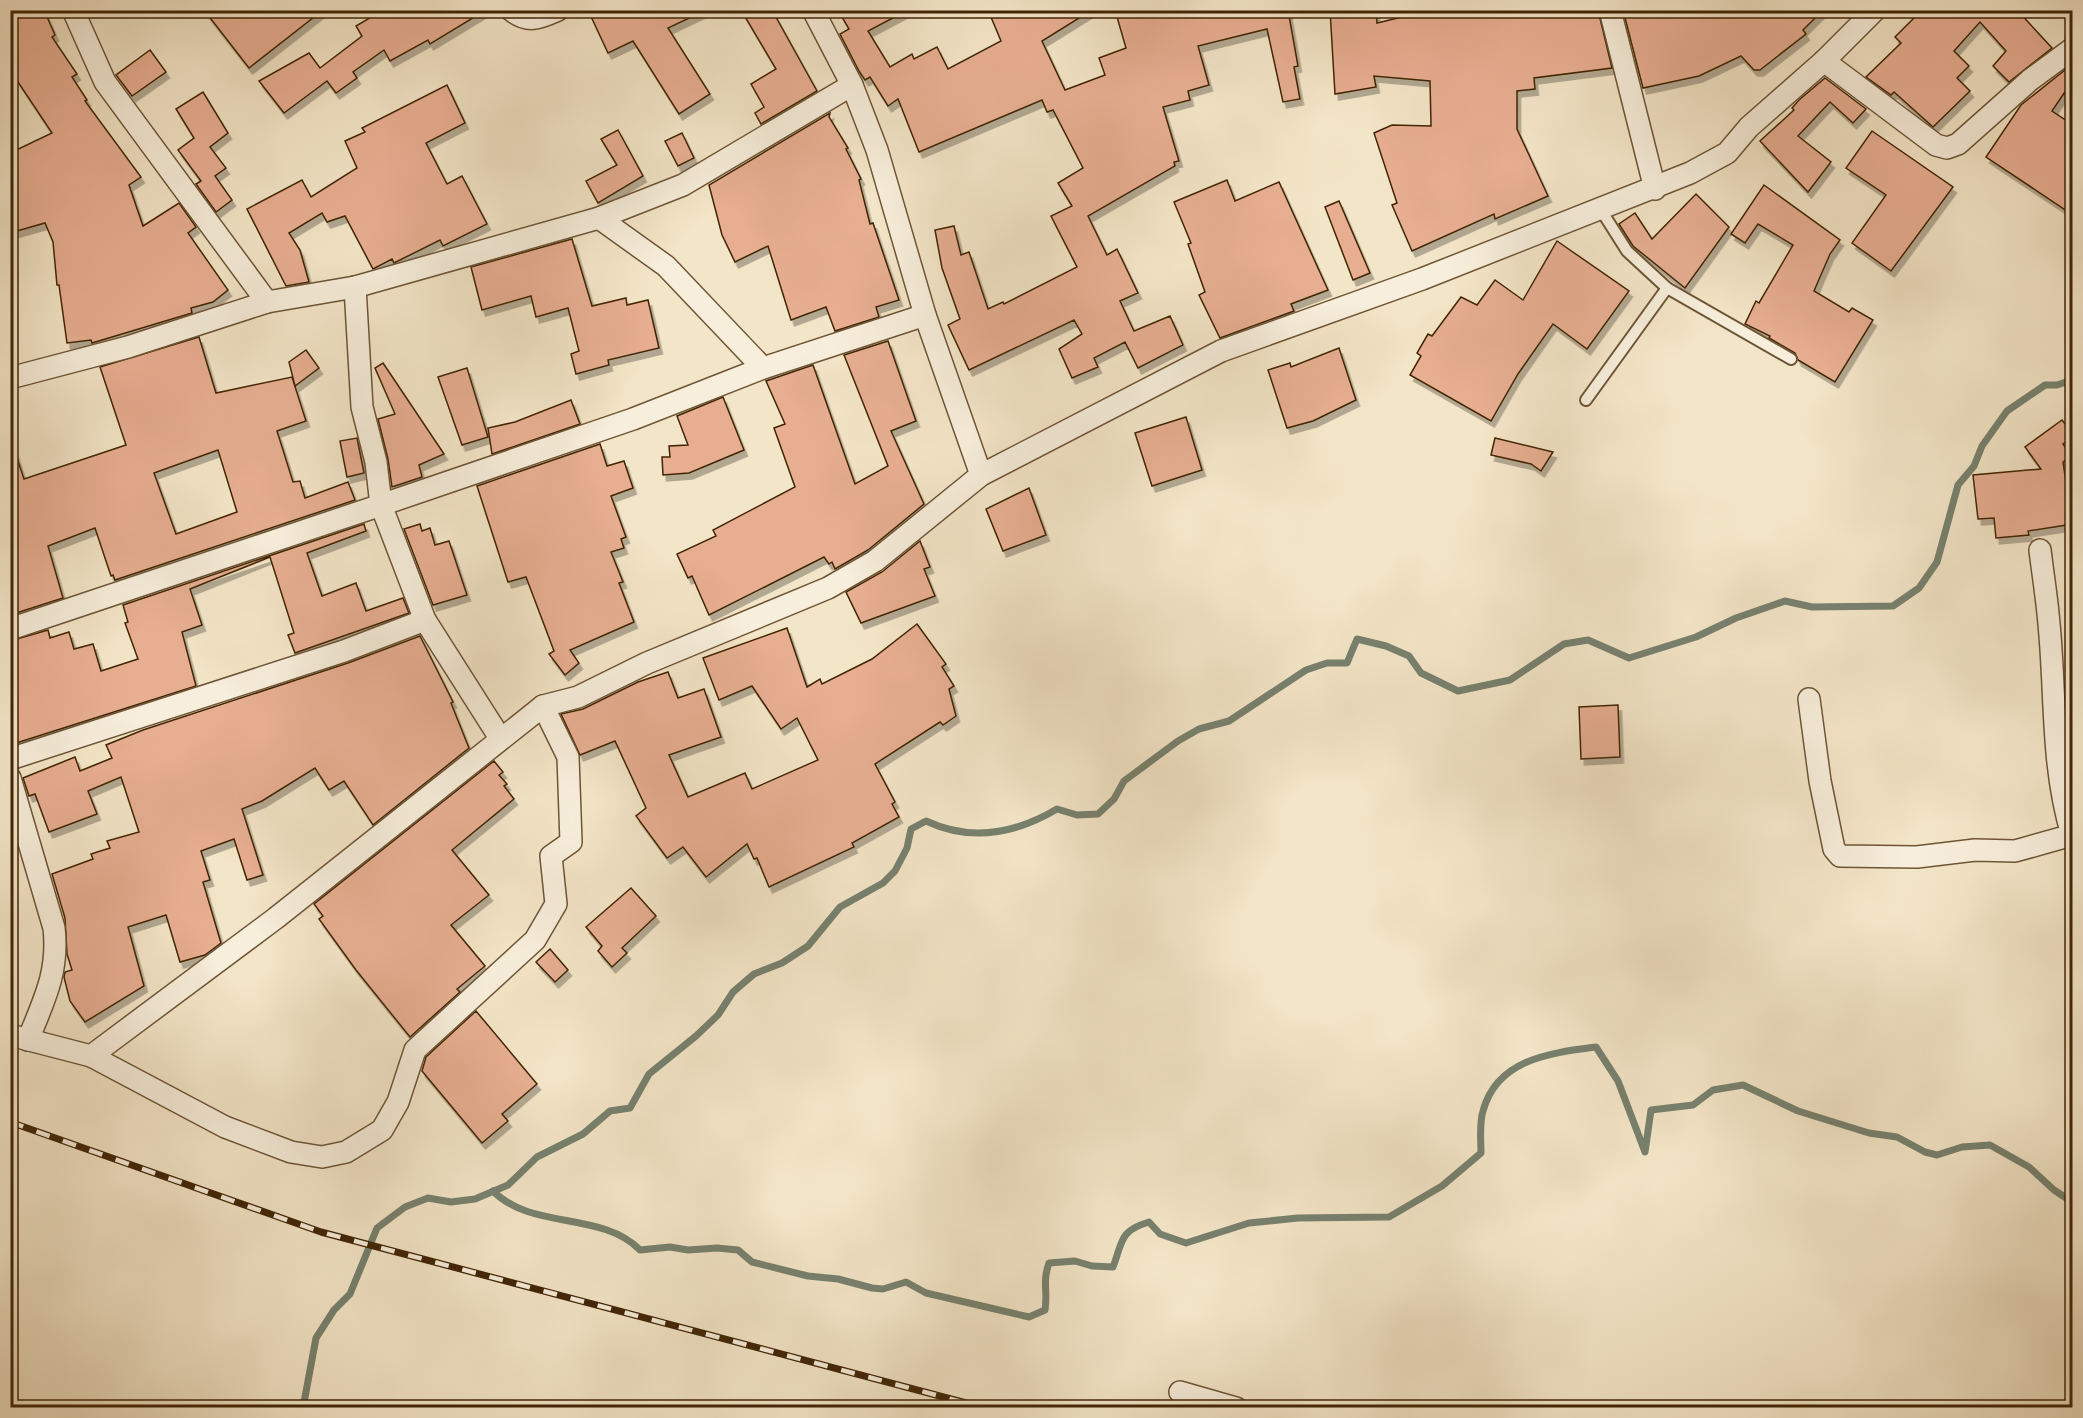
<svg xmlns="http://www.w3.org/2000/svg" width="2083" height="1418" font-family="'IM FELL DW Pica',serif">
	<defs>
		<filter id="shadow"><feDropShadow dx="3.5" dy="6" stdDeviation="0" flood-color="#0004"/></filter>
	</defs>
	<rect width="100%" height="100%" fill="#f3e5c7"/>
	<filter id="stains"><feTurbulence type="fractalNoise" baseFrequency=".00333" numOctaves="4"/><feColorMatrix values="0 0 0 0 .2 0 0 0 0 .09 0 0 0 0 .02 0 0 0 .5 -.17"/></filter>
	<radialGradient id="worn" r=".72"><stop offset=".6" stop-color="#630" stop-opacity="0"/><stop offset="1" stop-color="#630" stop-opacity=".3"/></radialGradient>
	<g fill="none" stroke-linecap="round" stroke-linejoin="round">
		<!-- stream -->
		<g stroke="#77816e" stroke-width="7">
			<path d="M493 1191C531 1230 602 1211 640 1250L670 1247 688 1250 717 1248 738 1250 752 1262 808 1276 838 1279 872 1288 883 1289 906 1282 926 1293 1029 1317 1045 1310C1048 1290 1042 1283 1049 1263L1075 1261 1092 1266 1113 1267C1123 1241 1119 1231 1149 1222L1160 1234 1186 1243 1249 1223 1298 1218 1389 1217 1442 1186 1481 1153C1481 1140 1479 1124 1483 1111 1497 1059 1550 1053 1596 1047L1618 1081 1645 1152 1651 1110 1693 1105 1713 1090 1743 1085 1798 1111 1869 1133 1897 1137 1925 1152 1937 1155 1962 1147 1990 1145 2029 1167 2054 1190 2072 1202"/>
			<path d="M303 1408 316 1338 334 1310 350 1294 377 1228 405 1207 428 1198 451 1202 475 1199 508 1185 537 1157 583 1134 610 1111 630 1108 649 1074 696 1036 718 1015 733 992 754 974 782 963 808 946 840 907 883 883 895 871 907 848 911 829 926 821C971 842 1015 834 1057 809L1077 815 1098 814 1114 799 1124 781 1178 741 1199 729 1229 721 1306 670 1327 663H1347L1357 639 1386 646 1409 656 1421 673 1458 691 1510 680 1564 644 1588 640 1629 658 1696 637 1736 618 1785 601 1812 607 1893 606 1919 588 1937 562 1958 485 1974 466 1982 446 2007 411 2045 385H2057L2072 380"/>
		</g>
	</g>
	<!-- building -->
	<g fill="#e7ae91" stroke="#412506" stroke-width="1.5" fill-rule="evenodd" filter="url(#shadow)">
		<path d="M10 10H44L55 35 52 37 77 74 72 77 87 100 85 101 141 177 129 185 143 226 179 203 196 227 188 233 228 290 213 302 191 308 192 313 92 343 91 340 67 343 59 285H57L53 242 45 223 10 233V153L52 133 10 70Z"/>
		<path d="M204 10H323L249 68Z"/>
		<path d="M383 10H486L430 44 428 40 390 61 384 50 353 72 357 78 336 93 327 81 284 113 259 81 309 53 320 68 362 36 356 26Z"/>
		<path d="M588 10H706L668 28 710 94 679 114 633 41 608 53Z"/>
		<path d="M741 10H772L817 91 761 124 755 113 764 107 751 84 776 69Z"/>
		<path d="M838 10H908L868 31 890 67 912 54 914 59 937 47 948 69 1001 41 988 10H1092L1042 41 1065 90 1105 75 1099 58 1126 48 1115 10H1288L1298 66 1294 67 1300 99 1283 102 1267 29 1198 46 1209 85 1188 91 1190 100 1163 107 1179 161 1174 162 1175 166 1088 216 1107 255 1117 249 1138 293 1120 301 1134 331 1170 316 1183 345 1138 368 1125 342 1094 358 1098 367 1072 378 1059 349 1082 334 1074 320 969 370 948 325 960 319 942 268 935 230 954 226 961 255 969 252 988 309 1003 302 1004 304 1077 267 1051 216 1072 206 1058 183 1083 168 1053 110 1047 112 1042 100 919 152 898 99 888 106 870 77 865 80 859 71 840 34 849 29Z"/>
		<path d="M1330 10H1347V16L1376 12 1377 23 1431 10 1469 14 1468 10H1598L1612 68 1534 78 1535 89 1517 91V129L1548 196 1495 219 1494 214 1412 251 1392 205 1397 203 1374 133 1392 125 1431 126 1430 81 1374 76 1376 87 1335 94Z"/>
		<path d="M1623 10H1823L1803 30 1806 34 1760 70H1754L1741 56 1699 76 1643 88Z"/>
		<path d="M1922 10H2017L2052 48 2009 82 1993 66 2006 51 1980 22 1954 51 1969 66 1957 78 1970 91 1933 127 1894 92 1891 95 1866 77 1901 43 1895 37Z"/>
		<path d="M150 50 166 72 132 96 116 75Z"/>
		<path d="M2070 66 2073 80 2052 111 2073 125V215L1986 157 2021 105Z"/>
		<path d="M1825 78 1866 109 1853 123 1830 102 1798 136 1831 162 1808 192 1760 141 1794 110 1792 108 1799 100Z"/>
		<path d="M447 85 465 123 426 143 447 184 462 176 487 224 443 246 440 240 394 263 392 259 373 269 345 216 327 222 322 213 289 233 300 250 309 282 286 286 247 209 302 180 311 197 357 168 345 141 365 132 362 128Z"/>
		<path d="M203 92 228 133 210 147 226 168 215 176 232 200 216 212 196 184 201 181 178 150 194 138 176 109Z"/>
		<path d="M830 113 829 117 848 148 846 149 861 179 859 180 870 224 873 223 899 300 876 307 879 317 835 331 826 307 791 320 768 246 735 262 722 235 709 185Z"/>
		<path d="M618 130 643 176 598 203 586 181 617 165 601 139Z"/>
		<path d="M1872 131 1953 187 1891 271 1852 243 1886 195 1846 168Z"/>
		<path d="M682 133 694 158 678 166 665 141Z"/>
		<path d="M1227 180 1235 201 1279 182 1328 290 1291 304 1294 311 1220 338 1199 295 1205 292 1188 244 1191 243 1174 202Z"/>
		<path d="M1764 185 1840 240 1830 254 1814 291 1849 312 1852 308 1873 320 1835 382 1798 360 1795 353 1769 338 1770 336 1745 324 1756 301 1759 303 1793 245 1758 224 1745 243 1731 234Z"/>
		<path d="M1696 194 1729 227 1685 288 1633 246 1619 224 1635 213 1652 239Z"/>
		<path d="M1339 201 1370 273 1353 280 1325 207Z"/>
		<path d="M572 239 592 306 626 298 627 305 648 300 659 348 608 360 609 365 576 374 571 354 579 351 568 308 536 317 531 296 482 310 471 267Z"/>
		<path d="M1557 241 1629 291 1587 349 1553 324 1518 374 1491 421 1410 375 1421 356 1417 353 1428 334 1432 336 1461 297 1477 305 1495 280 1523 300Z"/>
		<path d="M199 337 216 393 292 377 306 421 277 431 293 482 300 481 305 498 348 482 355 500 115 580 113 575 111 576 95 528 48 546 63 598 10 615V590L16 588 10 571V447L13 446 24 479 126 445 100 367ZM218 450 237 512 176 534 154 473Z"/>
		<path d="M888 341 916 421 891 431 924 504 868 550 835 569 832 562 829 564 824 557 709 615 692 576 688 578 677 554 716 536 713 530 795 487 774 428 785 424 766 381 813 365 855 484 888 466 844 355Z"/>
		<path d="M1339 348 1356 400 1313 421 1287 428 1268 370 1290 363 1291 367Z"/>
		<path d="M306 350 319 368 295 386 289 362Z"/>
		<path d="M383 363 444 454 419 465 422 477 392 487 388 459 378 419 395 414 375 368Z"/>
		<path d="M467 368 488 437 462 445 438 377Z"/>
		<path d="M723 397 744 450 689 473 663 475 662 457H670L669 446 688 445 677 416Z"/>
		<path d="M571 400 580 424 492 454 488 428 515 422Z"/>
		<path d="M1186 417 1202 470 1152 486 1135 433Z"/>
		<path d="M2062 420 2073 434V437L2063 444 2071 456 2063 462 2068 495 2073 494V524L2028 531 2029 535 1996 538 1994 518 1978 519 1973 475 2041 469 2025 447Z"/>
		<path d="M357 438 364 473 347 477 340 441Z"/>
		<path d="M1495 438 1553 452 1541 471 1531 464 1491 455Z"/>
		<path d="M600 444 607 466 624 461 633 488 611 496 626 537 621 539 624 548 611 552 623 582 619 583 634 622 570 650 579 663 565 675 549 654 554 651 526 577 508 582 477 486Z"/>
		<path d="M1029 488 1046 535 1003 551 986 509Z"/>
		<path d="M364 524 366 531 307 553 322 596 356 583 366 611 403 598 409 613 295 653 288 635 294 633 270 557 190 589 202 625 182 632 196 686 10 745V641L48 630 50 638 69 632 74 649 93 644 101 671 138 659 125 623 128 622 123 605Z"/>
		<path d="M420 524 422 531 430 528 435 545 449 541 467 595 433 605 404 529Z"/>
		<path d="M920 541 930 567 924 569 935 596 861 623 846 592 882 572Z"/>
		<path d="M917 624 946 664 942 667 954 686 949 689 956 716 943 725 940 722 875 764 895 802 892 804 899 817 852 843 854 847 769 887 757 858 754 859 747 844 706 877 683 847 667 858 636 816 646 808 615 741 580 755 561 714 583 709 638 682 668 672 678 698 704 689 721 737 669 755 688 797 745 773 752 789 818 760 797 718 781 729 752 686 719 700 703 658 787 628 807 687 820 679 822 684 872 659Z"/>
		<path d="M420 636 453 702 451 703 469 748 373 825 344 781 329 790 315 768 262 801 242 809 263 875 247 880 234 839 201 851 210 880 203 882 221 943 205 955 180 962 166 915 128 927 144 986 85 1022 70 1001 64 977 65 972 72 970 67 954 65 918 52 874 93 859 91 854 110 848 107 841 139 832 121 777 88 791 97 814 49 832 35 794 29 796 23 778 75 757 80 771 112 758 106 745 143 730 348 663Z"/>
		<path d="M1618 705 1620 757 1581 759 1579 707Z"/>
		<path d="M494 761 503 772 499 775 507 784 504 786 514 799 452 850 489 895 451 925 485 966 457 989 460 992 410 1037 356 970 319 919 323 916 314 904Z"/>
		<path d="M631 888 656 916 622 948 627 953 612 967 598 951 602 946 586 927Z"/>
		<path d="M550 949 568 970 555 982 536 962Z"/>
		<path d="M476 1011 537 1084 502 1114 508 1121 482 1143 422 1071 426 1057Z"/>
	</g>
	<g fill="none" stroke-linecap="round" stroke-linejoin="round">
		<defs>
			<g id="lane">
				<path d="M1601 210 1627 251 1667 288 1791 359"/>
				<path d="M1586 400 1667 288"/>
			</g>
			<g id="street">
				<path d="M73 10 105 82 267 302"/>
				<path d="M511 10C528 24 540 18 558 10"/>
				<path d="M813 10 852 85 877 150 925 315 981 475"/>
				<path d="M1610 10 1655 189"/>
				<path d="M1824 61 1936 145 1947 148 1958 144 2030 80 2072 49"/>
				<path d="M599 218 666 266 763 368"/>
				<path d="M355 287 362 407 376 462 381 505 425 620 500 738"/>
				<path d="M10 378 128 347 267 302 355 287 599 218 683 185 852 85"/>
				<path d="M2040 550C2043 575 2047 599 2049 624 2056 696 2051 765 2072 835"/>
				<path d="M10 629 381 505 633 419 763 368 925 315"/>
				<path d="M1809 699 1820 781 1834 849 1840 856 1917 857 1975 850 2015 851 2072 835"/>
				<path d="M10 759 344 651 425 620"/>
				<path d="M10 778 54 928C59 972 44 1000 28 1040"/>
				<path d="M10 1035 91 1056 276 918 543 706 578 697 647 663 828 588 875 561 981 475 1221 351 1422 279 1690 173 1727 153 1749 127 1824 61 1875 10"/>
				<path d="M91 1056 225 1127 291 1152 322 1157 346 1152 382 1130 398 1102 415 1050 535 940 556 904 551 856 571 842 568 757 543 706"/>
				<path d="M1180 1392 1236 1408"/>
			</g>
		</defs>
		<!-- lane casing -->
		<use href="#lane" stroke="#6e5536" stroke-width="14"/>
		<!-- street casing -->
		<use href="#street" stroke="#6e5536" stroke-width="24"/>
		<!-- lane -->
		<use href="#lane" stroke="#f7eedb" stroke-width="10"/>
		<!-- street -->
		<use href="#street" stroke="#f7eedb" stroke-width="21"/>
		<defs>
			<path id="rail" d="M10 1122 321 1232 985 1408"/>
		</defs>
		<!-- rail casing -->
		<use href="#rail" stroke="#412506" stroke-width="7"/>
		<!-- rail -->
		<use href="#rail" stroke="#f7eedb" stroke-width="4.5" stroke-dasharray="14" stroke-linecap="butt"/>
	</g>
	<!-- margin -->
	<rect width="2083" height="1418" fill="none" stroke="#f3e5c7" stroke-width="36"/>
	<rect x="12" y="12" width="2059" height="1394" fill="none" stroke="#412506" stroke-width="3"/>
	<rect x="18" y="18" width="2047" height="1382" fill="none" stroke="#412506" stroke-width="1.5"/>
	<rect width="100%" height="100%" filter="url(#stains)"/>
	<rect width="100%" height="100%" fill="url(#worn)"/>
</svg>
